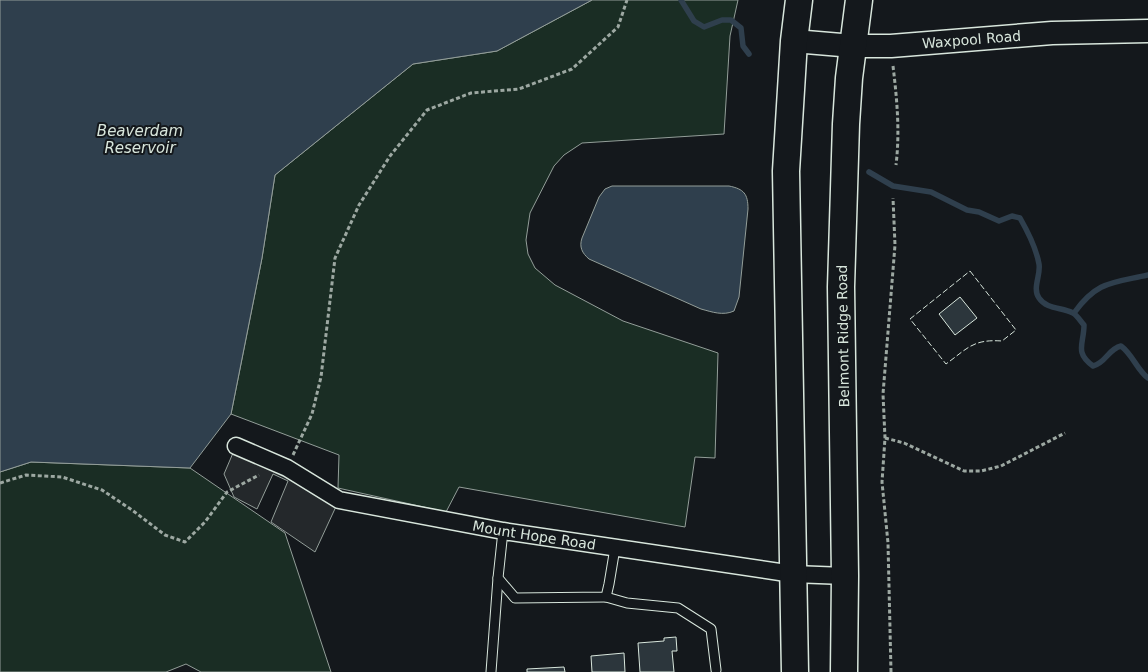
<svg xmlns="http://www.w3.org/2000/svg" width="1148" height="672" font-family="'DejaVu Sans',sans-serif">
	<rect width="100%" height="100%" fill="#14181c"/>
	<!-- green -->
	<g fill="#1a2d24" stroke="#939e99">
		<path d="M592 0H738L730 36 724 134 582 143 564 155 554 166 530 213 526 240 528 254 535 268 555 285 623 321 718 353 715 458 695 457 685 527 459 487 446 512 338 488 339 455 231 414 262 258 275 175 413 64 497 51Z"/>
		<path d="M31 462 190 468 285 533 331 672H201L186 664 166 672H0V472Z"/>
	</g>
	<!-- parking -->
	<path fill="#24282b" stroke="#939e99" d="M236 446 339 500 315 552 271 522 288 481 273 474 257 509 234 497 224 474Z"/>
	<!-- water -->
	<g fill="#2f3f4d" stroke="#939e99">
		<path d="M0 0H592L497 51 413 64 275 175 262 258 231 414 190 468 31 462 0 472Z"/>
		<path d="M612 186H729C744 189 748 194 748 209L739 297 734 311C723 316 712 312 701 309L589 259C582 253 579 247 582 238L599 197 605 189Z"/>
	</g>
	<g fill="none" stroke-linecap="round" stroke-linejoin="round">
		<!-- stream -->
		<g stroke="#2f3f4d" stroke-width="5.5">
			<path d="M681 0 694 21 704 27 722 20H731L741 28 743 46 749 54"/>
			<path d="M869 172 893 186 931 192 967 210 979 212 999 221 1012 216 1020 218C1028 232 1036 247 1039 264 1041 275 1032 288 1039 298 1047 310 1062 307 1073 313 1077 315 1081 322 1084 325 1084 344 1074 352 1093 366 1106 363 1108 349 1121 346 1133 355 1137 370 1148 378"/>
			<path d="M1074 313C1097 281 1112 283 1148 275"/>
		</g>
	</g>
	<!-- building -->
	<g fill="#2c363c" stroke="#d8e6dc">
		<path d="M960 297 977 318 955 335 939 314Z"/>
		<path d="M676 637 677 651H672L674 672H640L638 643 664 641V638Z"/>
		<path d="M624 653 625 672H592L591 656Z"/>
		<path d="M564 667 565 672H527V669Z"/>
	</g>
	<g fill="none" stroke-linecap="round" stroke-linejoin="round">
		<defs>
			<g id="lane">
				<path d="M503 531 498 578 515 598 606 597 609 584 615 548"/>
				<path d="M606 597 627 603 678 608 711 629 716 670"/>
				<path d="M491 672 498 578"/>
			</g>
			<g id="street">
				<path id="s1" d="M236 446 287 468 339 500 503 531 793 574 845 576"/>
			</g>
			<g id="secondary">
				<path id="s2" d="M794 41 853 46H891L1052 33 1148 31"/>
			</g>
			<g id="primary">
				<path d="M795 672 786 171 794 41 799 0"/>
				<path d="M844 672 845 576 841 287 846 124 849 78 859 0"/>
			</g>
		</defs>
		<!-- lane casing -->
		<use href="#lane" stroke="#d8e6dc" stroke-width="11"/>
		<!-- street casing -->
		<use href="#street" stroke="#d8e6dc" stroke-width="19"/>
		<!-- secondary casing -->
		<use href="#secondary" stroke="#d8e6dc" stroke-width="25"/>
		<!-- primary casing -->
		<use href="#primary" stroke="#d8e6dc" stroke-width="29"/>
		<!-- path -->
		<g stroke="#9da8a2" stroke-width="3" stroke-dasharray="4 2.5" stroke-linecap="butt">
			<path d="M893 66C897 99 900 132 896 165"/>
			<path d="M885 438 904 443 964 471H981L1001 466 1065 433"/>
			<path d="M293 455 312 414 321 377 335 258 359 205 390 156 427 110 471 93 519 89 572 69 618 27 627 0"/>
			<path d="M0 483 26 475 62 477 102 490 132 510 165 535 185 542 205 522 227 492 259 475"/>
			<path d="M891 672 888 543 882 482 885 438 883 394 895 245 893 198"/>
		</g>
		<!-- lane -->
		<use href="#lane" stroke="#14181c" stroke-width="9"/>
		<!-- street -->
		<use href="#street" stroke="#14181c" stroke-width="16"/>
		<!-- secondary -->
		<use href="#secondary" stroke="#14181c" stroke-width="22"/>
		<!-- primary -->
		<use href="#primary" stroke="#14181c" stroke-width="26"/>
		<!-- fence -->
		<path stroke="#d8e6dc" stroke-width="1" stroke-dasharray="6 2.5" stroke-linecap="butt" d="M970 271 1016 330 1002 341C973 339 968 348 946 364L910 319Z"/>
	</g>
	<g text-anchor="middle" stroke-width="4" stroke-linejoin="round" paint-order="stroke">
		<!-- street labels -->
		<g font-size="14" fill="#d8e6dc" stroke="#14181c">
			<text dy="5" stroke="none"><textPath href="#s2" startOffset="178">Waxpool Road</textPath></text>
			<text transform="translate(843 336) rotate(-91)" y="5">Belmont Ridge Road</text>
			<text dy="5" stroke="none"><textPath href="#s1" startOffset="315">Mount Hope Road</textPath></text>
		</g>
		<!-- water labels -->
		<g font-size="15" font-style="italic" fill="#d8e6dc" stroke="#14181c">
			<text x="140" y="136">Beaverdam<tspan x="140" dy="17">Reservoir</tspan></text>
		</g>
	</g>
</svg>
